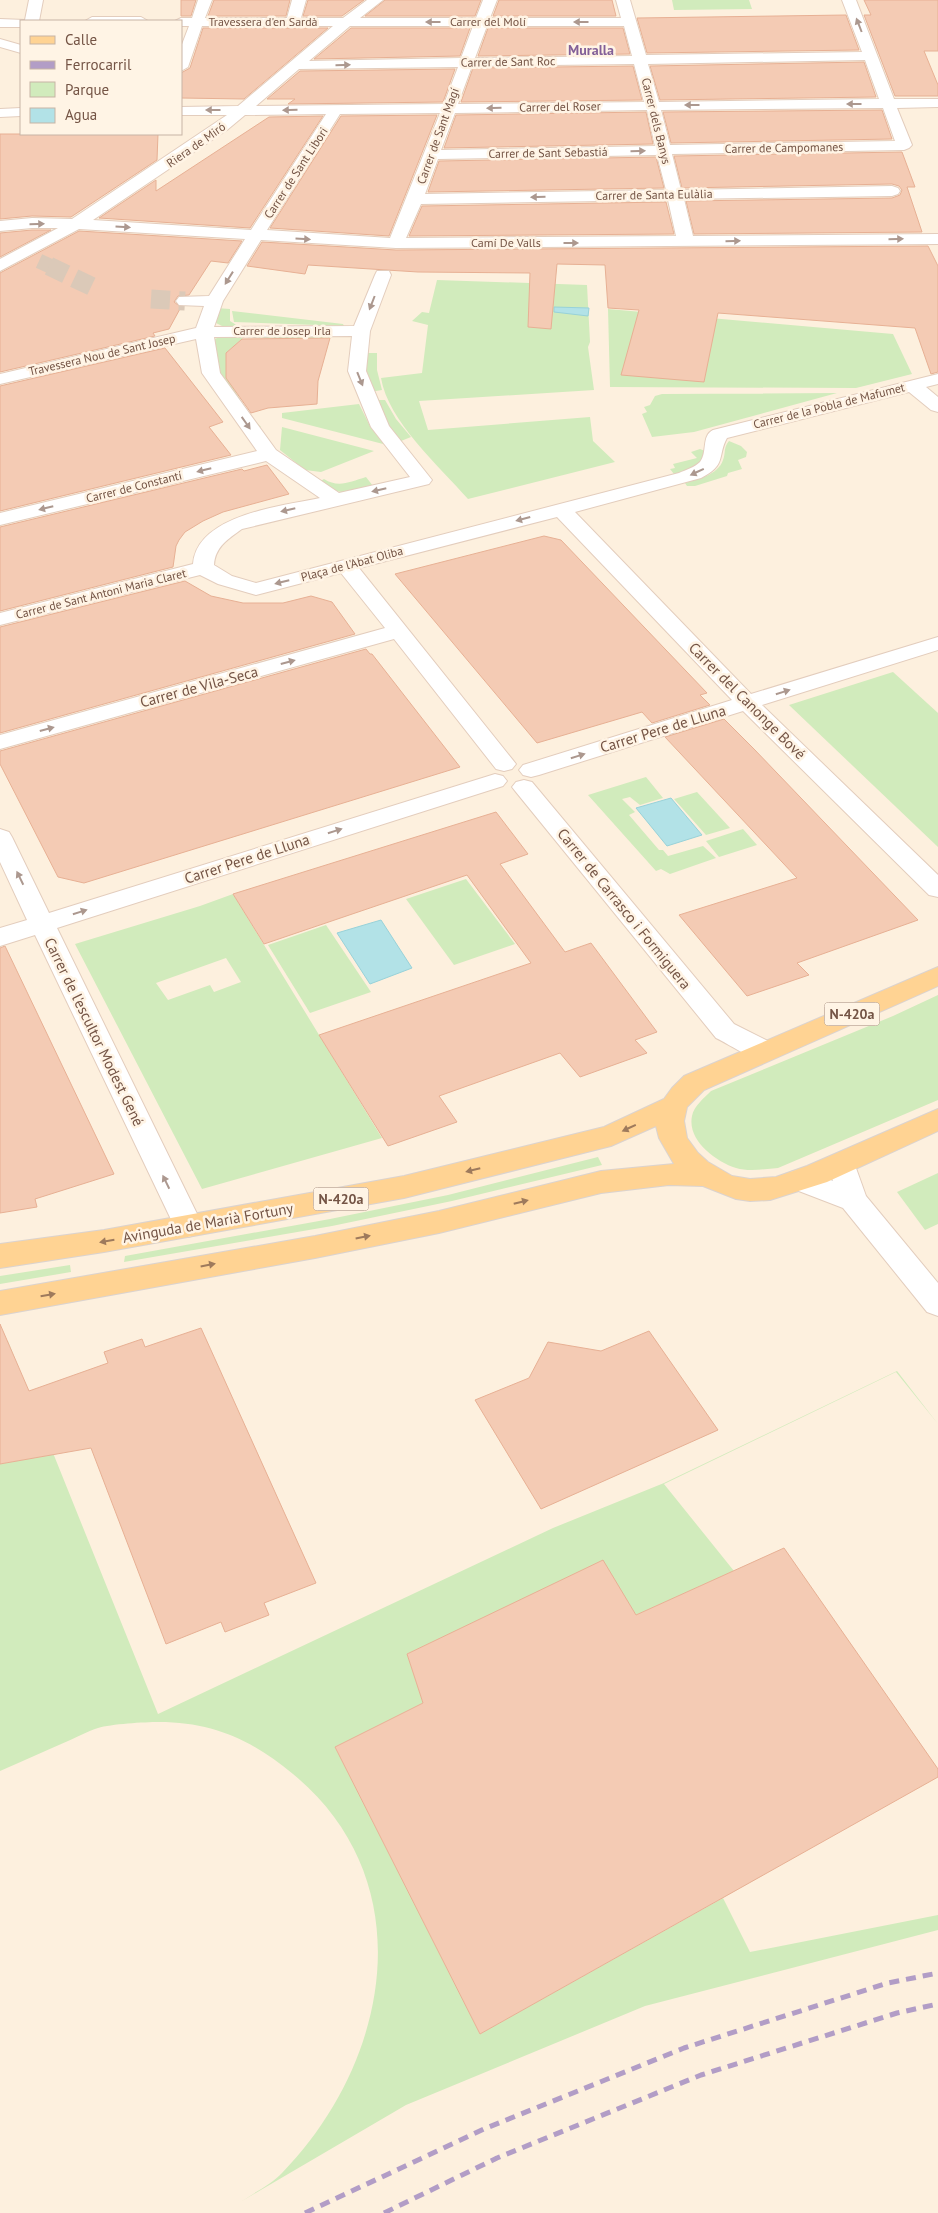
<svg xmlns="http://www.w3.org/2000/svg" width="938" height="2213" font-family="'PT Sans',sans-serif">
	<rect width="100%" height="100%" fill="#fdf0de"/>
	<!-- green -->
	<g fill="#d1ebbc" fill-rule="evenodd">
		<path d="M672 0H749L752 9 674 10Z"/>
		<path d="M437 280 587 285 590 342 588 347 594 390 419 401 428 430 590 417 593 441 615 462 468 499C439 466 388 421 381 378L422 373 428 325 412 321 422 312 429 313Z"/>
		<path d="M216 308 230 309V321L238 326 224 327 214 322Z"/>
		<path d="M608 309 893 334 912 374 856 388 610 387Z"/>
		<path d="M232 311 343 324 344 326 234 322Z"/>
		<path d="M330 334V338L284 339 244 337 226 353V376L249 414 261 427 257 428C240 404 209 372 215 339L223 335Z"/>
		<path d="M365 353H377V370L382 390 370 392 365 371Z"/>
		<path d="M837 393 694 432 652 437 642 414 647 412 644 407 650 405 655 396 662 394Z"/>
		<path d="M374 400H385L396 419 411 437 401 441 388 426Z"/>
		<path d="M359 404 371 428 387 445 282 418V413Z"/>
		<path d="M282 427 374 451 321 472 305 470 280 450Z"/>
		<path d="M729 441 741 446 747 452 746 457 738 460 742 469 728 473 727 476 695 486H687L685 483C698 479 718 475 723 460 726 453 723 448 729 441Z"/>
		<path d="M700 449 705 451 702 462 684 472 674 474 670 469 675 468 673 464 697 458 691 452Z"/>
		<path d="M366 477 373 486C347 493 343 497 319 482L324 479C338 488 350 482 366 477Z"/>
		<path d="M893 672 938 713V847L789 705Z"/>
		<path d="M646 777 663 798 640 805 630 797 622 799 635 812 629 815 659 850H663L668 856 703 846 716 858 670 874 661 869 656 871 588 795Z"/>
		<path d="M697 792 730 828 706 835 674 799Z"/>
		<path d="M743 829 757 845 719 857 706 841Z"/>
		<path d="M466 879 515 944 454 965 406 899Z"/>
		<path d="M233 894 382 1138 202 1189 75 944 200 906ZM226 958 241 982 214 992 210 985 168 1000 156 983Z"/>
		<path d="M326 925 371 992 310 1013 268 945Z"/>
		<path d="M938 995V1100L778 1168C765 1169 749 1172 736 1168 715 1161 687 1140 692 1116 694 1106 704 1098 711 1091L893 1016Z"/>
		<path d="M598 1157 602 1165 452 1201 332 1226 124 1262 125 1256 330 1219 448 1195Z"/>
		<path d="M938 1173V1224L925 1230 897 1192Z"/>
		<path d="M70 1265 71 1272 0 1284V1276Z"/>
		<path d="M8 1341 158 1714 553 1528 664 1483 897 1371 938 1424 896 1372 664 1484 734 1571 636 1615 603 1561 407 1654 423 1703 335 1747 480 2034 723 1898 750 1952 938 1915V1930L645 2006 406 2105 242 2201C255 2192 272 2184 282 2173 390 2062 424 1882 293 1774 252 1740 213 1722 159 1722 144 1722 111 1724 98 1728 88 1731 77 1737 68 1741 45 1751 23 1761 0 1771V1464L55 1454 8 1342 0 1343Z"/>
	</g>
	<!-- water -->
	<g fill="#b2e2e7" stroke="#98d2d9">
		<path d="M554 307 589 308 588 316 554 312Z"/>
		<path d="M671 798 702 835 667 846 636 808Z"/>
		<path d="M381 920 412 968 370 984 337 933Z"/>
	</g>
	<!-- building -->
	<g fill="#f4cbb4" stroke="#e7b094">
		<path d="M181 0H196L191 16H181Z"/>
		<path d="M214 0H290L286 16H208Z"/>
		<path d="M308 0H364L342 16H303Z"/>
		<path d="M385 0H481L475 16H365Z"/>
		<path d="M499 0H612L616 16H493Z"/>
		<path d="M864 0H938V51H924L938 85V96H895L864 15H871Z"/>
		<path d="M846 15 859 50 647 53 637 18Z"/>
		<path d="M203 28H328L244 99 181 98V73L190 68Z"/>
		<path d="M351 28H470L460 56 314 59Z"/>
		<path d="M488 28H623L630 54 478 56Z"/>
		<path d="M864 62 876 97 660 100 650 66Z"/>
		<path d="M633 66 642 100 461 102 473 68Z"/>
		<path d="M455 69 443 102 288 104 295 99H267L300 71Z"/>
		<path d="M882 110 892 139 671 143 663 112Z"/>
		<path d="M646 112 653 144 444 148 456 115Z"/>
		<path d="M437 115 389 236 270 228 341 116Z"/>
		<path d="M323 116 250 228 99 218 156 180V191L269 117Z"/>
		<path d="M0 134H158L157 160 71 217 32 216 0 219Z"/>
		<path d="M902 152 915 187H907L922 232 694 234 686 201 892 198 900 195 902 190 899 186 892 184 682 188 674 156Z"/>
		<path d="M656 157 664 188 428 192 439 161Z"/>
		<path d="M666 202 674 234 409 236 422 206Z"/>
		<path d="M32 230H51L0 257V233Z"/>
		<path d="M79 231 242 241 228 263 211 261 189 295 178 296 174 302 181 307 169 329 153 333 155 336 0 372V273Z"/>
		<path d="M262 242 396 250 928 246 938 266V372L931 374 915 328 718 313 704 382 621 375 639 310 608 308 605 265 557 264 551 329 528 327 530 273 418 272 308 265 305 274 247 266Z"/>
		<path d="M330 338 318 381 317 404 268 408 251 413 226 378V353L242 339Z"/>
		<path d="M165 348 223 422 209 427 231 455 0 511V386Z"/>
		<path d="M267 465 289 494 223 512 203 521 185 532 179 540 176 546 173 567 0 611V527L242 469 244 471Z"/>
		<path d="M544 536 561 540 707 693 700 695 710 705 652 723 642 712 537 743 395 574Z"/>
		<path d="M185 581 211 596 243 603H283L311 596 332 602 355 634 0 733V627Z"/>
		<path d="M366 649 370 654H372L460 767 84 883 58 877 0 764V751Z"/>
		<path d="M724 719 754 749 918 920 797 963 809 975 747 996 679 915 797 878 665 737Z"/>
		<path d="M496 812 528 854 500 864 565 952 591 943 657 1032 635 1040 647 1053 580 1077 560 1053 439 1096 457 1122 388 1146 319 1035 531 963 467 875 264 944 233 894Z"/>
		<path d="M5 946 114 1174 35 1199 37 1207 0 1213V948Z"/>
		<path d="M0 1324 29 1391 108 1363 104 1352 142 1339 145 1347 201 1328 316 1583 264 1603 269 1615 225 1632 221 1622 166 1644 91 1448 0 1464Z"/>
		<path d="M649 1331 718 1430 541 1509 475 1400 529 1378 548 1342 601 1351Z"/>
		<path d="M784 1548 938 1769V1777L480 2034 335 1747 423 1703 407 1654 603 1560 636 1615Z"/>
	</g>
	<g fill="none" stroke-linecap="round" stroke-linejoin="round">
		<!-- street-tunnel-far1 -->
		<path stroke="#dbc9b8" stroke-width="15" stroke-dasharray="15 8" stroke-linecap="butt" d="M39 261 52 267"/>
		<!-- street-tunnel -->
		<g stroke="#dbc9b8" stroke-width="19" stroke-dasharray="19 9" stroke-linecap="butt">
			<path d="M49 266 95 288"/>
			<path d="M151 299 185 301"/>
		</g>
		<defs>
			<g id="street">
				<path d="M29 0H43L39 21H21V27H0V19L25 20Z"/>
				<path d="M198 0H212L205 18H287L292 0H306L301 18H343L367 0H383L360 18H476L483 0H497L490 18H621L616 0H630L646 55 862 52 842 0H856L894 99H938V107L897 108 912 145 909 148 904 150 672 154 681 190 892 186 898 188 900 191 898 194 892 196 684 199 693 236 938 234V244L396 248 261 240 223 301 214 327 354 326 375 275 377 271H389L391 275 370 331 366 371 389 426 432 480 429 484 242 529C228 539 215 547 214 565L232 576 256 583 679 473C686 470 695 467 700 462 708 452 701 436 713 430L938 374V384L926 387 938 397V412L931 410 909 392 727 438C717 456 727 465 701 478L575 512 751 694 938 637V650L762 705 938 875V897L929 895 743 711 539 775 531 777 523 775 519 770 523 765 732 700 557 517 359 568 512 759 516 764 512 769 504 771 496 769 394 639 0 749V735L385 628 341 573 256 595 218 584 200 575 0 625V613L193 564C197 515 281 506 320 498L266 461 0 525V513L257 451 202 373 196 339 0 384V374L196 328 204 306 179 305 176 301 179 297 209 296 245 239 79 229 0 271V259L58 228H32L0 231V221L32 218 72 219 227 115H181V107L238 106 333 26H202L188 67 181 71V47L189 26H181V21H175L181 18H192ZM350 26H473L461 58 309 61ZM487 26H624L632 56 475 58ZM865 60 879 99 659 102 648 64ZM634 64 644 102 458 104 472 66ZM458 67 444 104 256 106 299 69ZM883 108 895 141 670 145 661 110ZM647 110 655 146 441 150 455 113ZM440 113 390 238 267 230 340 114ZM326 114 251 230 93 220 227 130 245 115ZM657 155 666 190 425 194 438 159ZM668 200 676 236 406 238 421 204ZM352 336 348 371 371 427 410 477 339 493 276 450 220 373 214 337Z"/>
				<path d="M92 17H141L148 21H85Z"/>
				<path d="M0 39 21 45V53L0 47Z"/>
				<path d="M21 108V116L0 117V109Z"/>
				<path d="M495 774 503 776 507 781 503 786 57 928 203 1226 198 1234 188 1237 178 1234 35 935 0 946V928L27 920 0 862V829L9 832 12 837 49 913Z"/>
				<path d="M524 780 532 782 734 1024 774 1044 778 1051 774 1058C755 1064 733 1046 716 1038L516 792 512 787 516 782Z"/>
				<path d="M842 1153 852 1157 866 1196 938 1283V1316L927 1312 843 1208 791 1188 787 1180 791 1172 801 1169 833 1181 828 1164 832 1157Z"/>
			</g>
			<path id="primary" d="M938 967V986L704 1090 687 1107 684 1121 687 1138 698 1153 708 1162 732 1176 750 1179 776 1177 807 1166 938 1109V1131L827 1182 770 1200 750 1201 736 1199 703 1186 669 1185 601 1193 439 1233 315 1258 0 1315V1291L315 1236 439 1211 601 1171 674 1164 659 1138 656 1126 611 1146 404 1198 104 1252 0 1268V1244L104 1230 404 1176 604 1127 664 1099 672 1088 684 1076Z"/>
		</defs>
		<!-- street casing -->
		<use href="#street" stroke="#e3cdbd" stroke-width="2"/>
		<!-- primary casing -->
		<use href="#primary" stroke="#dbd3cf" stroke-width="2"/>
		<!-- street -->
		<use href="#street" fill="#fff" fill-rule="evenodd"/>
		<!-- primary -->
		<use href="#primary" fill="#ffd393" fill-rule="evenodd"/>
		<!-- rail -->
		<g stroke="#b29dc6" stroke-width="5" stroke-dasharray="10 7" stroke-linecap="butt">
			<path d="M305 2213 484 2129 684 2048 888 1983 938 1973"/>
			<path d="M384 2213 497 2158 701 2075 897 2013 938 2004"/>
		</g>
	</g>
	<!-- one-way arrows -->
	<defs><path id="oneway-solid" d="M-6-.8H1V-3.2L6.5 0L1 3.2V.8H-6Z" transform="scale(1.25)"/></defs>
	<g fill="#ac988f">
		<use href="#oneway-solid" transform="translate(433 22) rotate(180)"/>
		<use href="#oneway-solid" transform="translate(581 22) rotate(-180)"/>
		<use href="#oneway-solid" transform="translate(859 25) rotate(-111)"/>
		<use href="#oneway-solid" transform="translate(343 65) rotate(-1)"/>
		<use href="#oneway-solid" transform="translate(854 104) rotate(180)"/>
		<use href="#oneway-solid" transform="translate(692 105) rotate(180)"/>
		<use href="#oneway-solid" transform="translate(494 108) rotate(179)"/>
		<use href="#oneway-solid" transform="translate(213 110) rotate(180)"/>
		<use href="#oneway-solid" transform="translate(290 110) rotate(179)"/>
		<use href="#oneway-solid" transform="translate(638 151) rotate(-1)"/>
		<use href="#oneway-solid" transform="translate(538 197) rotate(179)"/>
		<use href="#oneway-solid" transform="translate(37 224) rotate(-1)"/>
		<use href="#oneway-solid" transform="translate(123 227) rotate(4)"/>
		<use href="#oneway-solid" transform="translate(303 239) rotate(3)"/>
		<use href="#oneway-solid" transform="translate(896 239) rotate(-1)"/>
		<use href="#oneway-solid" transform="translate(733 241) rotate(-1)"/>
		<use href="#oneway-solid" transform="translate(571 243)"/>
		<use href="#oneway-solid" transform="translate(229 278) rotate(122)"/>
		<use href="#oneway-solid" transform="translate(372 303) rotate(111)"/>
		<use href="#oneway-solid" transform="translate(360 379) rotate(68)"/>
		<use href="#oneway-solid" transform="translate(246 423) rotate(55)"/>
		<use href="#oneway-solid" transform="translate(204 470) rotate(166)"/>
		<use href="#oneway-solid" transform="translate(697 472) rotate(155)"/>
		<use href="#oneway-solid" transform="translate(379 490) rotate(167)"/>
		<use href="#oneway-solid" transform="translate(46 508) rotate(166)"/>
		<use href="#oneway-solid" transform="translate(288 510) rotate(167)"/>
		<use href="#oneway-solid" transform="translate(523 519) rotate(165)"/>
		<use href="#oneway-solid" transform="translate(282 582) rotate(166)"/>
		<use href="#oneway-solid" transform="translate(288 662) rotate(-15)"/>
		<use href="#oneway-solid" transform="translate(783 692) rotate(-17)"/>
		<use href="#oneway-solid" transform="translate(47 729) rotate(-15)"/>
		<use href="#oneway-solid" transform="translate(578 756) rotate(-17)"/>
		<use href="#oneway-solid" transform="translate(335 831) rotate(-18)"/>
		<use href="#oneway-solid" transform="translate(20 878) rotate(-116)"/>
		<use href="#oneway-solid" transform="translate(80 912) rotate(-18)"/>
		<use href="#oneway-solid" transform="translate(166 1182) rotate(-116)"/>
	</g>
	<g fill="#9e7a5c">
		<use href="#oneway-solid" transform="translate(629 1128) rotate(155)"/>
		<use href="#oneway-solid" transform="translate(473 1170) rotate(166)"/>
		<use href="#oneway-solid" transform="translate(521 1202) rotate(-14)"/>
		<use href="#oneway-solid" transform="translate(363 1237) rotate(-11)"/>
		<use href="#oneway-solid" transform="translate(107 1241) rotate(170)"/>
		<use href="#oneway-solid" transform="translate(208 1265) rotate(-11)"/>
		<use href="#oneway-solid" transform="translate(48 1295) rotate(-10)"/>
	</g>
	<g text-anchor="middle" stroke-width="5" stroke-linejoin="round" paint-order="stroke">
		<!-- far-street labels -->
		<g font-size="12" fill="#745445" stroke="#fff4e5">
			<text x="263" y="26">Travessera d'en Sardà</text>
			<text x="488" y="26">Carrer del Molí</text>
			<text transform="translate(508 62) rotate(-1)" y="4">Carrer de Sant Roc</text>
			<text transform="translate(560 107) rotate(-1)" y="4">Carrer del Roser</text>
			<text transform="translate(656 121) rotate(76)" y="4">Carrer dels Banys</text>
			<text transform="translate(438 136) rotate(-70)" y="4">Carrer de Sant Magí</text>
			<text transform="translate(196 145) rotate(-35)" y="4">Riera de Miró</text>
			<text transform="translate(784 148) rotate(-1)" y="4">Carrer de Campomanes</text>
			<text transform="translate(548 153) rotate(-1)" y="4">Carrer de Sant Sebastiá</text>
			<text transform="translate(296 173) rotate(-57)" y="4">Carrer de Sant Libori</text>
			<text transform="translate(654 195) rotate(-1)" y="4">Carrer de Santa Eulàlia</text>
			<text x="506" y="247">Camí De Valls</text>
			<text x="282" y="335">Carrer de Josep Irla</text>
			<text transform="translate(102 355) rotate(-13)" y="4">Travessera Nou de Sant Josep</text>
			<text transform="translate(829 406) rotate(-14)" y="4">Carrer de la Pobla de Mafumet</text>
			<text transform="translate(134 487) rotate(-14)" y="4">Carrer de Constantí</text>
			<text transform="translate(352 564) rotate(-15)" y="4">Plaça de l'Abat Oliba</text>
			<text transform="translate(101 594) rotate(-14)" y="4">Carrer de Sant Antoni Maria Claret</text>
		</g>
		<!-- far-neighbourhood labels -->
		<g font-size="14" font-weight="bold" fill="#836098" stroke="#fff4e5">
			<text x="591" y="55">Muralla</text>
		</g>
		<!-- shield labels -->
		<g fill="#fff4e5" stroke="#9e8475" stroke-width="1">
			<rect x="824.5" y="1002.5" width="55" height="23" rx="4"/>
			<rect x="313.5" y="1187.5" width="55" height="23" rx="4"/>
		</g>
		<g font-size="14" font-weight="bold" fill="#745445">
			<text x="852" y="1019">N-420a</text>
			<text x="341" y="1204">N-420a</text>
		</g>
		<!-- street labels -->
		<g font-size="15" fill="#745445" stroke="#fff4e5">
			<text transform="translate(199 687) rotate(-15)" y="5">Carrer de Vila-Seca</text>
			<text transform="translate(747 701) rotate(45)" y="5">Carrer del Canonge Bové</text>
			<text transform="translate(663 729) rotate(-17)" y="5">Carrer Pere de Lluna</text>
			<text transform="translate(247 859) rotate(-18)" y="5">Carrer Pere de Lluna</text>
			<text transform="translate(624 909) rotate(51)" y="5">Carrer de Carrasco i Formiguera</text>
			<text transform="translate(94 1032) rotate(64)" y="5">Carrer de l'escultor Modest Gené</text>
			<text transform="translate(208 1223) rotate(-10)" y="5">Avinguda de Marià Fortuny</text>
		</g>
	</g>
	<!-- legend -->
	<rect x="20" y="20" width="162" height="115" fill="#fff4e5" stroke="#c7b4a5"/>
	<rect x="30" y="36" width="25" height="8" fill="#ffd393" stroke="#c7b4a5"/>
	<text x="65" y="45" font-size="15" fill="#745445">Calle</text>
	<rect x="30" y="61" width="25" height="8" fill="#b29dc6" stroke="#c7b4a5"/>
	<text x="65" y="70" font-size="15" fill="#745445">Ferrocarril</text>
	<rect x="30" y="82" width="25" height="15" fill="#d1ebbc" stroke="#c7b4a5"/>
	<text x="65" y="95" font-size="15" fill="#745445">Parque</text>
	<rect x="30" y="108" width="25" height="15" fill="#b2e2e7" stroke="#c7b4a5"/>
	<text x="65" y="120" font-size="15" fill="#745445">Agua</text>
</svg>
